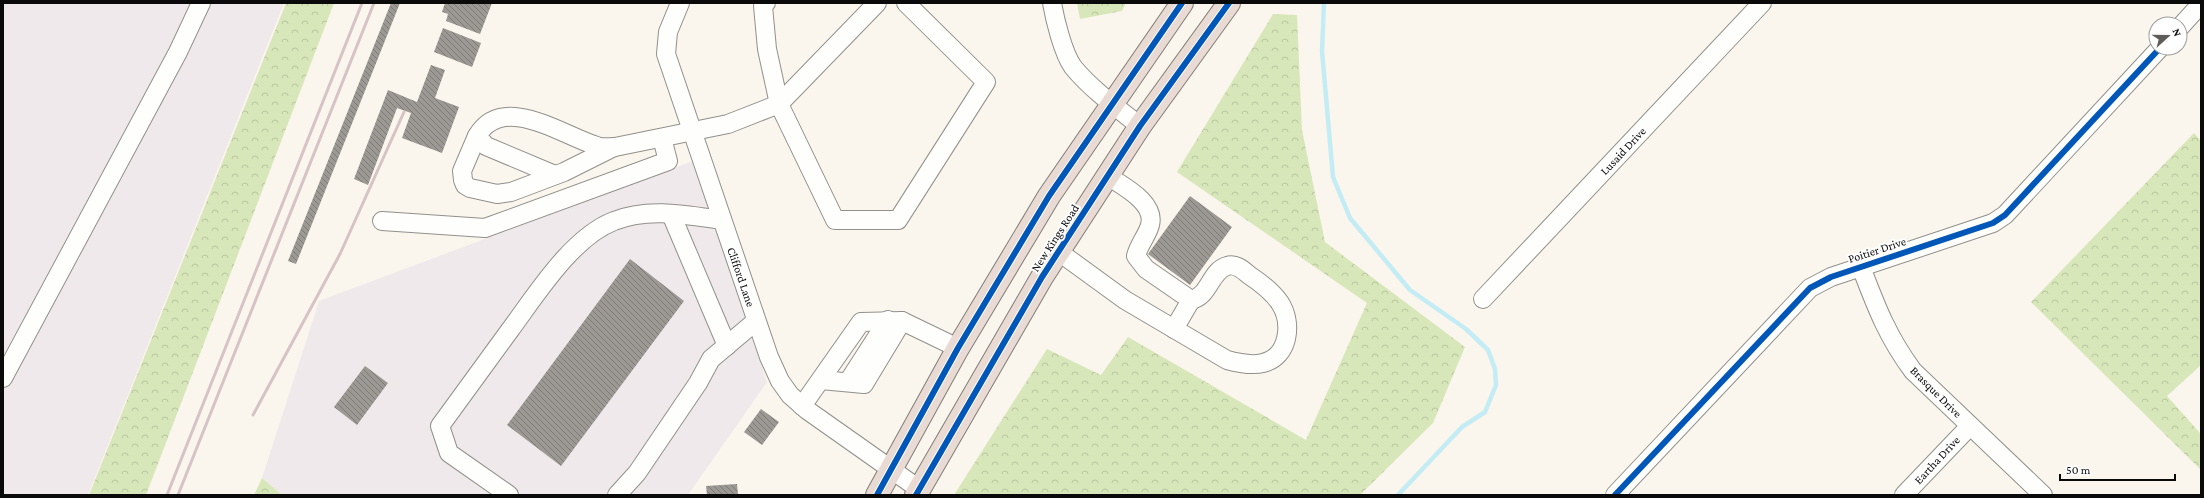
<svg xmlns="http://www.w3.org/2000/svg" width="2204" height="498" font-family="'Crimson Pro',serif">
	<defs>
		<pattern id="forest-crowns" width="20" height="18" patternUnits="userSpaceOnUse"><rect width="20" height="18" fill="#d8e7ba"/><path d="M2 6a3 3 0 1 1 6 0M12 15a3 3 0 1 1 6 0" fill="none" stroke="#b8c59f"/></pattern>
		<pattern id="building-back-hatch" width="6" height="6" patternUnits="userSpaceOnUse"><rect width="6" height="6" fill="#9c9894"/><path d="M-1 5l2 2M0 0l6 6M5-1l2 2" fill="none" stroke="#7d7a77"/></pattern>
	</defs>
	<rect width="100%" height="100%" fill="#faf6ed"/>
	<!-- industrial -->
	<g fill="#f0e9eb">
		<path d="M3 3H284L88 495H3Z"/>
		<path d="M693 161 767 382 688 495H282L262 478 319 301Z"/>
	</g>
	<!-- forest -->
	<g fill="url(#forest-crowns)">
		<path d="M286 3H334L146 495H89Z"/>
		<path d="M1077 3H1126L1122 11 1080 19Z"/>
		<path d="M1273 14 1297 15 1302 130 1325 242 1465 347 1433 423 1360 495H954L1047 349 1101 375 1128 337 1306 440 1367 303 1177 172Z"/>
		<path d="M2194 133 2201 141V365L2167 396 2201 434V470L2031 302Z"/>
		<path d="M262 478 282 495H254Z"/>
	</g>
	<g fill="none" stroke-linecap="round" stroke-linejoin="round">
		<!-- stream -->
		<path stroke="#c3ecf4" stroke-width="4.5" d="M1324 3 1322 51 1333 177 1350 218 1410 290 1466 329 1488 350 1495 369 1496 385 1485 412 1462 427 1398 495"/>
	</g>
	<!-- building -->
	<g fill="url(#building-back-hatch)">
		<path d="M391 3H400L296 264 288 261Z"/>
		<path d="M445 3H492L480 34 446 21 448 14 442 12Z"/>
		<path d="M443 28 481 43 472 67 434 52Z"/>
		<path d="M431 65 445 70 435 98 459 107 442 153 402 138 411 113 397 108 368 185 354 179 388 90 417 102Z"/>
		<path d="M1190 196 1232 227 1190 285 1148 254Z"/>
		<path d="M630 259 684 301 561 466 507 425Z"/>
		<path d="M365 366 388 383 357 425 334 407Z"/>
		<path d="M761 409 779 422 762 445 744 432Z"/>
		<path d="M737 484 738 495H707L706 486Z"/>
	</g>
	<g fill="none" stroke-linecap="round" stroke-linejoin="round">
		<defs>
			<g id="minor">
				<path d="M680 3 668 32 666 54 769 357 780 381 790 395 807 410 919 489"/>
				<path d="M766 3 763 6 767 49 779 104 835 220H898L986 82 906 3"/>
				<path d="M1052 3C1055 20 1063 53 1073 67 1091 89 1117 108 1140 126"/>
				<path d="M2180 27 2201 4"/>
				<path d="M477 136 462 171 463 180 465 185 470 188 497 194 511 192 564 172 614 147"/>
				<path d="M555 175 486 146 477 136C503 92 563 136 597 146 602 148 609 147 615 147L728 124 779 104 877 3"/>
				<path d="M671 214 727 346"/>
				<path d="M382 221 485 228 668 161 662 138"/>
				<path d="M1059 252 1125 300 1227 360C1238 363 1251 366 1263 363 1289 357 1293 323 1280 303 1272 291 1261 283 1249 275 1243 270 1236 263 1227 266 1210 271 1210 296 1191 300L1146 269 1136 256C1139 244 1147 236 1150 225 1156 202 1122 186 1108 176"/>
				<path d="M1861 267C1876 306 1887 336 1913 371L2043 495"/>
				<path d="M1483 299 1762 3"/>
				<path d="M1174 329 1191 300"/>
				<path d="M3 378 178 52 201 3"/>
				<path d="M821 380 864 384 902 321"/>
				<path d="M848 382 888 320"/>
				<path d="M802 406 861 322 902 321 958 348"/>
				<path d="M509 495 449 453 440 426C463 394 487 362 510 330 536 295 572 237 614 221 648 207 687 215 722 220"/>
				<path d="M617 495 637 473 698 383 711 359 756 321"/>
				<path d="M1615 495 1810 288 1831 277 1993 223 2005 215 2160 48"/>
				<path d="M1904 495 1970 426"/>
			</g>
			<g id="highway">
				<path d="M877 495 958 348 1049 196 1182 3"/>
				<path d="M916 495 1042 277 1140 126 1229 3"/>
			</g>
		</defs>
		<!-- minor casing -->
		<use href="#minor" stroke="#92908c" stroke-width="20"/>
		<!-- highway casing -->
		<use href="#highway" stroke="#7f7e7a" stroke-width="24"/>
		<!-- minor -->
		<use href="#minor" stroke="#fefefc" stroke-width="18"/>
		<!-- highway -->
		<use href="#highway" stroke="#e9dad3" stroke-width="22"/>
		<!-- rail -->
		<g stroke="#d6c3c6" stroke-width="3">
			<path d="M253 415 340 254 404 112"/>
			<path d="M167 495 362 3"/>
			<path d="M178 495 374 3"/>
		</g>
		<defs>
			<g id="cycleway">
				<path d="M877 495 958 348 1049 196 1182 3"/>
				<path d="M916 495 1042 277 1140 126 1229 3"/>
				<path d="M1615 495 1810 288 1831 277 1993 223 2005 215 2160 48"/>
			</g>
		</defs>
		<!-- cycleway casing -->
		<use href="#cycleway" stroke="#fff" stroke-width="8"/>
		<!-- cycleway -->
		<use href="#cycleway" stroke="#0057b8" stroke-width="6"/>
	</g>
	<g text-anchor="middle" stroke-width="4" stroke-linejoin="round" paint-order="stroke">
		<!-- street labels -->
		<g font-size="12" fill="#0a0a0a" stroke="#fff">
			<text transform="translate(1623 151) rotate(-47)" y="4">Lusaid Drive</text>
			<text transform="translate(1055 238) rotate(-57)" y="4">New Kings Road</text>
			<text transform="translate(1877 250) rotate(-18)" y="4">Poitier Drive</text>
			<text transform="translate(741 277) rotate(71)" y="4">Clifford Lane</text>
			<text transform="translate(1936 392) rotate(45)" y="4">Brasque Drive</text>
			<text transform="translate(1937 460) rotate(-47)" y="4">Eartha Drive</text>
		</g>
	</g>
	<!-- border -->
	<rect width="2204" height="498" fill="none" stroke="#0a0a0a" stroke-width="8"/>
	<!-- north arrow -->
	<g transform="translate(2168 36) rotate(69)"><circle r="19" fill="#ffffff" stroke="#9d9d9d"/>
	<path d="M0-3L7 15L0 10L-7 15Z" fill="#5e5d59"/>
	<text y="-6" font-size="11" font-weight="bold" text-anchor="middle" fill="#0a0a0a">N</text>
	</g>
	<!-- scale -->
	<path d="M2060 474v6h115v-6" fill="none" stroke="#0a0a0a" stroke-width="2"/>
	<text x="2066" y="474" font-size="12" fill="#0a0a0a" stroke="#ffffff" stroke-width="3" paint-order="stroke">50 m</text>
</svg>
